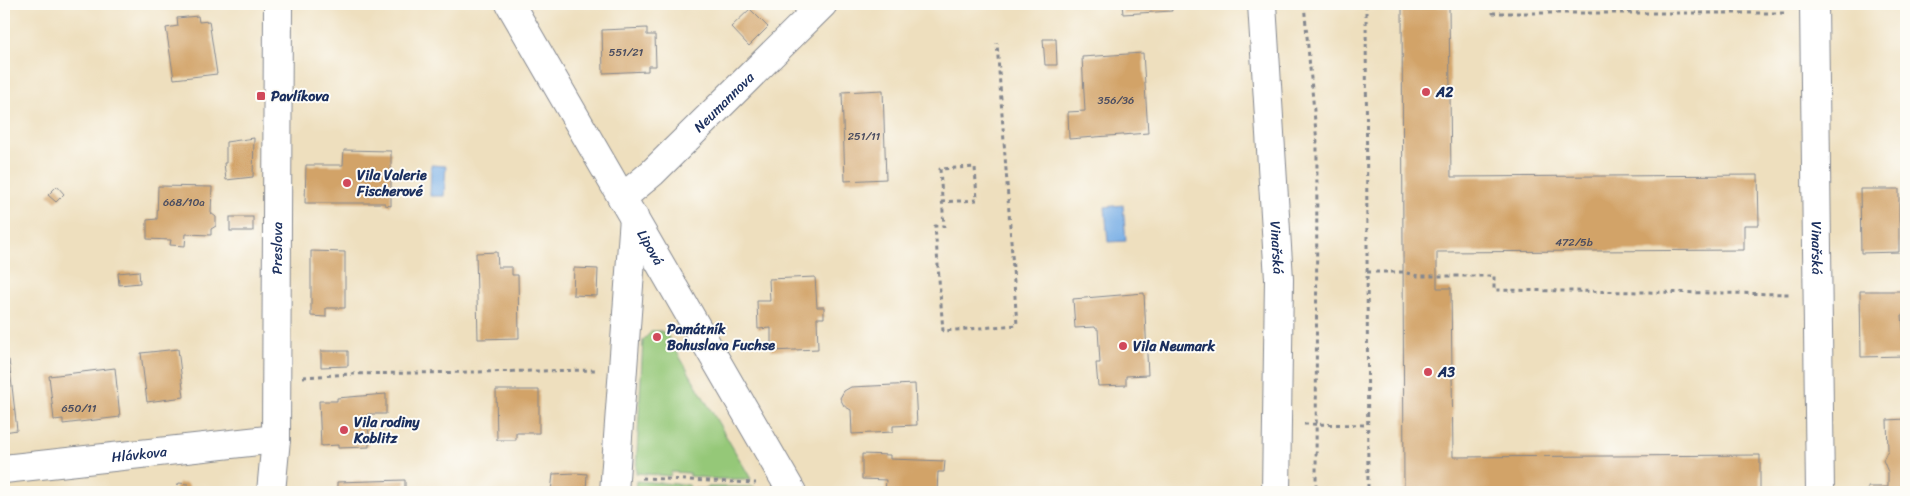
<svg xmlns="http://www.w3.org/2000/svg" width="1910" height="496" font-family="Sriracha,sans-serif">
	<rect width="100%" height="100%" fill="#fdfcf7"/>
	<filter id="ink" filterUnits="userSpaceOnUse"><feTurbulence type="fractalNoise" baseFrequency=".02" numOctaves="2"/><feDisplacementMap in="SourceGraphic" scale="10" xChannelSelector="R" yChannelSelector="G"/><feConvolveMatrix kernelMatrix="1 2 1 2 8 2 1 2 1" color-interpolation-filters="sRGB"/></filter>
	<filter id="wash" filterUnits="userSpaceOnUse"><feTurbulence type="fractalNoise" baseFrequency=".0096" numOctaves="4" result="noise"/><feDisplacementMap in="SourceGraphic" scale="20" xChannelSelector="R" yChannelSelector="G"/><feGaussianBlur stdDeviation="1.12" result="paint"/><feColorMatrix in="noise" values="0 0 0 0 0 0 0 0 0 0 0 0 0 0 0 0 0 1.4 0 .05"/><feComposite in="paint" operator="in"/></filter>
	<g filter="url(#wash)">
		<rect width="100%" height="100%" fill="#eedfbe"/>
		<!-- green -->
		<g fill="#95c878" stroke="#587c6b">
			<path d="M652 331H661L667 335 751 479H716L690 476V473L671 472 670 476 636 473 643 340Z"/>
			<path d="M636 481 689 485 690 488 708 489V487H755L758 492H635Z"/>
		</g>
		<!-- water -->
		<g fill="#77ade5" stroke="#496ea2">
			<path d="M431 165 446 166 444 196H430Z"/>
			<path d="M1123 205 1126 241 1108 242 1105 207Z"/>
		</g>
		<g id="blocks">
			<!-- building -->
			<g fill="#d2a367">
				<path d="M1122 4H1171L1172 11 1123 14Z"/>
				<path d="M1402 4H1436V7H1449L1451 177 1758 175 1759 225H1744V250L1437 252V288H1451L1453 457 1760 455V492H1404Z"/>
				<path d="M750 9 768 27 749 46 731 27Z"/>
				<path d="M198 16 199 22 209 21 217 74 174 79 166 28 178 26 177 18Z"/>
				<path d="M647 28V35H655L656 66H648V71L603 73 602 30Z"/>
				<path d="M1043 39H1056L1057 65H1045Z"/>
				<path d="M1143 53 1148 133 1069 139 1068 112 1085 111 1082 57Z"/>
				<path d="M883 90 886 179 845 181 842 92Z"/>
				<path d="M254 138 253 177 226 180 224 163H226V142Z"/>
				<path d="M344 150 391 151V206L385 205V203H305L306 165H343Z"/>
				<path d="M57 186 64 194 56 202 48 195Z"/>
				<path d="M158 186 212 187 211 213 216 217V226L211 229V235L186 234 185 246 170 245 171 240 147 239V220L157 219Z"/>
				<path d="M1860 189H1899V252L1861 253Z"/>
				<rect x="230" y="217" width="23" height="14"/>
				<path d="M311 251 345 252V308H326V317L311 316Z"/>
				<path d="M497 252 498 267H512V275H518L519 338 478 339 476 253Z"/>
				<path d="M574 268 598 269 597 296 573 295Z"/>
				<path d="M139 271 140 283 119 285 118 273Z"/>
				<path d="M815 277 817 307H824V318H817L818 349 771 351V328L758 329 757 301H770L769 279Z"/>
				<path d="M1860 291H1904L1905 315H1902L1905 356 1861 357Z"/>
				<path d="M1144 293 1148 375 1126 376V385L1098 386 1096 363H1100L1098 329H1096L1095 327 1075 328 1073 299Z"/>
				<path d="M178 349 184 397 147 402 141 353Z"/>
				<path d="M321 351H348V366L321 367Z"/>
				<path d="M4 360H9L17 430 4 432Z"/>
				<path d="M115 368 120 417 63 424V419L54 420 49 376Z"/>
				<path d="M915 384 917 425 893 426V432L852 434 851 410 844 406 840 398 844 391 851 387Z"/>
				<path d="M496 390H539V433H516V440H497Z"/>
				<path d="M386 394V414H368L369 447 338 448V445L321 446 319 401H337V398Z"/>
				<path d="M1906 419V492H1868V487H1888V472L1883 460 1888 450 1887 420Z"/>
				<path d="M862 454 890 455V459L945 461 944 472H938L937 492H885L886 480 862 479Z"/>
				<path d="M576 473 587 474 586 492H551L553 474Z"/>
				<path d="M405 480V492H337V482Z"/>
				<path d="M179 483 188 484 191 492H174Z"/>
			</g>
		</g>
	</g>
	<g filter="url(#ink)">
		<use href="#blocks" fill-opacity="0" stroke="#84878e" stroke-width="1"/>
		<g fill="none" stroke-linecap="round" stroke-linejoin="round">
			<defs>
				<g id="minor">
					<path id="s1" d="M1262 4 1279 279 1276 492"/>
					<path id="s2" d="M1814 4 1820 492"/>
					<path id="s3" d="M622 198 652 173 823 4"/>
					<path id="s4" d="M4 469 276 439"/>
					<path id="s5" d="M271 492 276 439 278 4"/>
					<path d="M614 492 634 217"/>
				</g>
				<g id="tertiary">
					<path id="s6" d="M510 4 792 492"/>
				</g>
			</defs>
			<!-- minor casing -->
			<use href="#minor" stroke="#84878e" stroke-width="30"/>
			<!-- tertiary casing -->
			<use href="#tertiary" stroke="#84878e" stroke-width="30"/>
			<!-- path -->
			<g stroke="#84878e" stroke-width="3" stroke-dasharray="4 4" stroke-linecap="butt">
				<path d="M1304 4 1317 143 1316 492"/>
				<path d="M1366 4 1368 492"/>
				<path d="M1493 4V13H1786"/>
				<path d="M941 202 977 200 975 167 940 169 944 226H935L943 331 1017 325 997 43"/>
				<path d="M1367 272H1403L1418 276H1494V290L1792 294"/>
				<path d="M303 377 351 374 597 370"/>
				<path d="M1304 424 1368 425"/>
				<path d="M642 478 756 483"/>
			</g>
			<!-- minor -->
			<use href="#minor" stroke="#fff" stroke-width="28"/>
			<!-- tertiary -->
			<use href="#tertiary" stroke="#fff" stroke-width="28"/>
		</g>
	</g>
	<!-- markers -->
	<g fill="#d1495b" stroke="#fdfcf7" stroke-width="2">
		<circle cx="1426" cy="92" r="5"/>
		<rect x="256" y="91" width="10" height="10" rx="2.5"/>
		<circle cx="347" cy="183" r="5"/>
		<circle cx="657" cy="337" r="5"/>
		<circle cx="1123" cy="346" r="5"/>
		<circle cx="1428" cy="372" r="5"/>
		<circle cx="344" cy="430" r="5"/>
	</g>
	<g text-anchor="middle" stroke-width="4" stroke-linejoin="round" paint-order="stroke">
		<!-- number labels -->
		<g font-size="11" fill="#494c60">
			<text x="626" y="56">551/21</text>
			<text x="1116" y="104">356/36</text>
			<text x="864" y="140">251/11</text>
			<text x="184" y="206">668/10a</text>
			<text x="1574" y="246">472/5b</text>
			<text x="79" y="412">650/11</text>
		</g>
		<!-- poi labels -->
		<g font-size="14" font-weight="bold" fill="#1b2f5e" stroke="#fdfcf7" text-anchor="start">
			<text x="1436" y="97">A2</text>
			<text x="271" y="101">Pavlíkova</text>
			<text x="357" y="180">Vila Valerie<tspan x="357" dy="16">Fischerové</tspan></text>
			<text x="667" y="334">Památník<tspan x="667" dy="16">Bohuslava Fuchse</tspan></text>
			<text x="1133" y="351">Vila Neumark</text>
			<text x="1438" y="377">A3</text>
			<text x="354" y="427">Vila rodiny<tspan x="354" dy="16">Koblitz</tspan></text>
		</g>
		<!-- street labels -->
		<g font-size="14" fill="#1b2f5e" stroke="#fdfcf7">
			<text dy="5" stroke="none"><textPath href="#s3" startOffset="140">Neumannova</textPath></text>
			<text dy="5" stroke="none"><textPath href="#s5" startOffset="244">Preslova</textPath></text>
			<text dy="5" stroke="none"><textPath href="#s6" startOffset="281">Lipová</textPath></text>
			<text dy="5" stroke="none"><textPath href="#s1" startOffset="244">Vinařská</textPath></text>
			<text dy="5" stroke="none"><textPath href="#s2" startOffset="244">Vinařská</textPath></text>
			<text dy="5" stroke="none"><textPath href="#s4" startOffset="136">Hlávkova</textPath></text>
		</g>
	</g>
	<!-- margin -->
	<rect width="1910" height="496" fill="none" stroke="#fdfcf7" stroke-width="20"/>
</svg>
